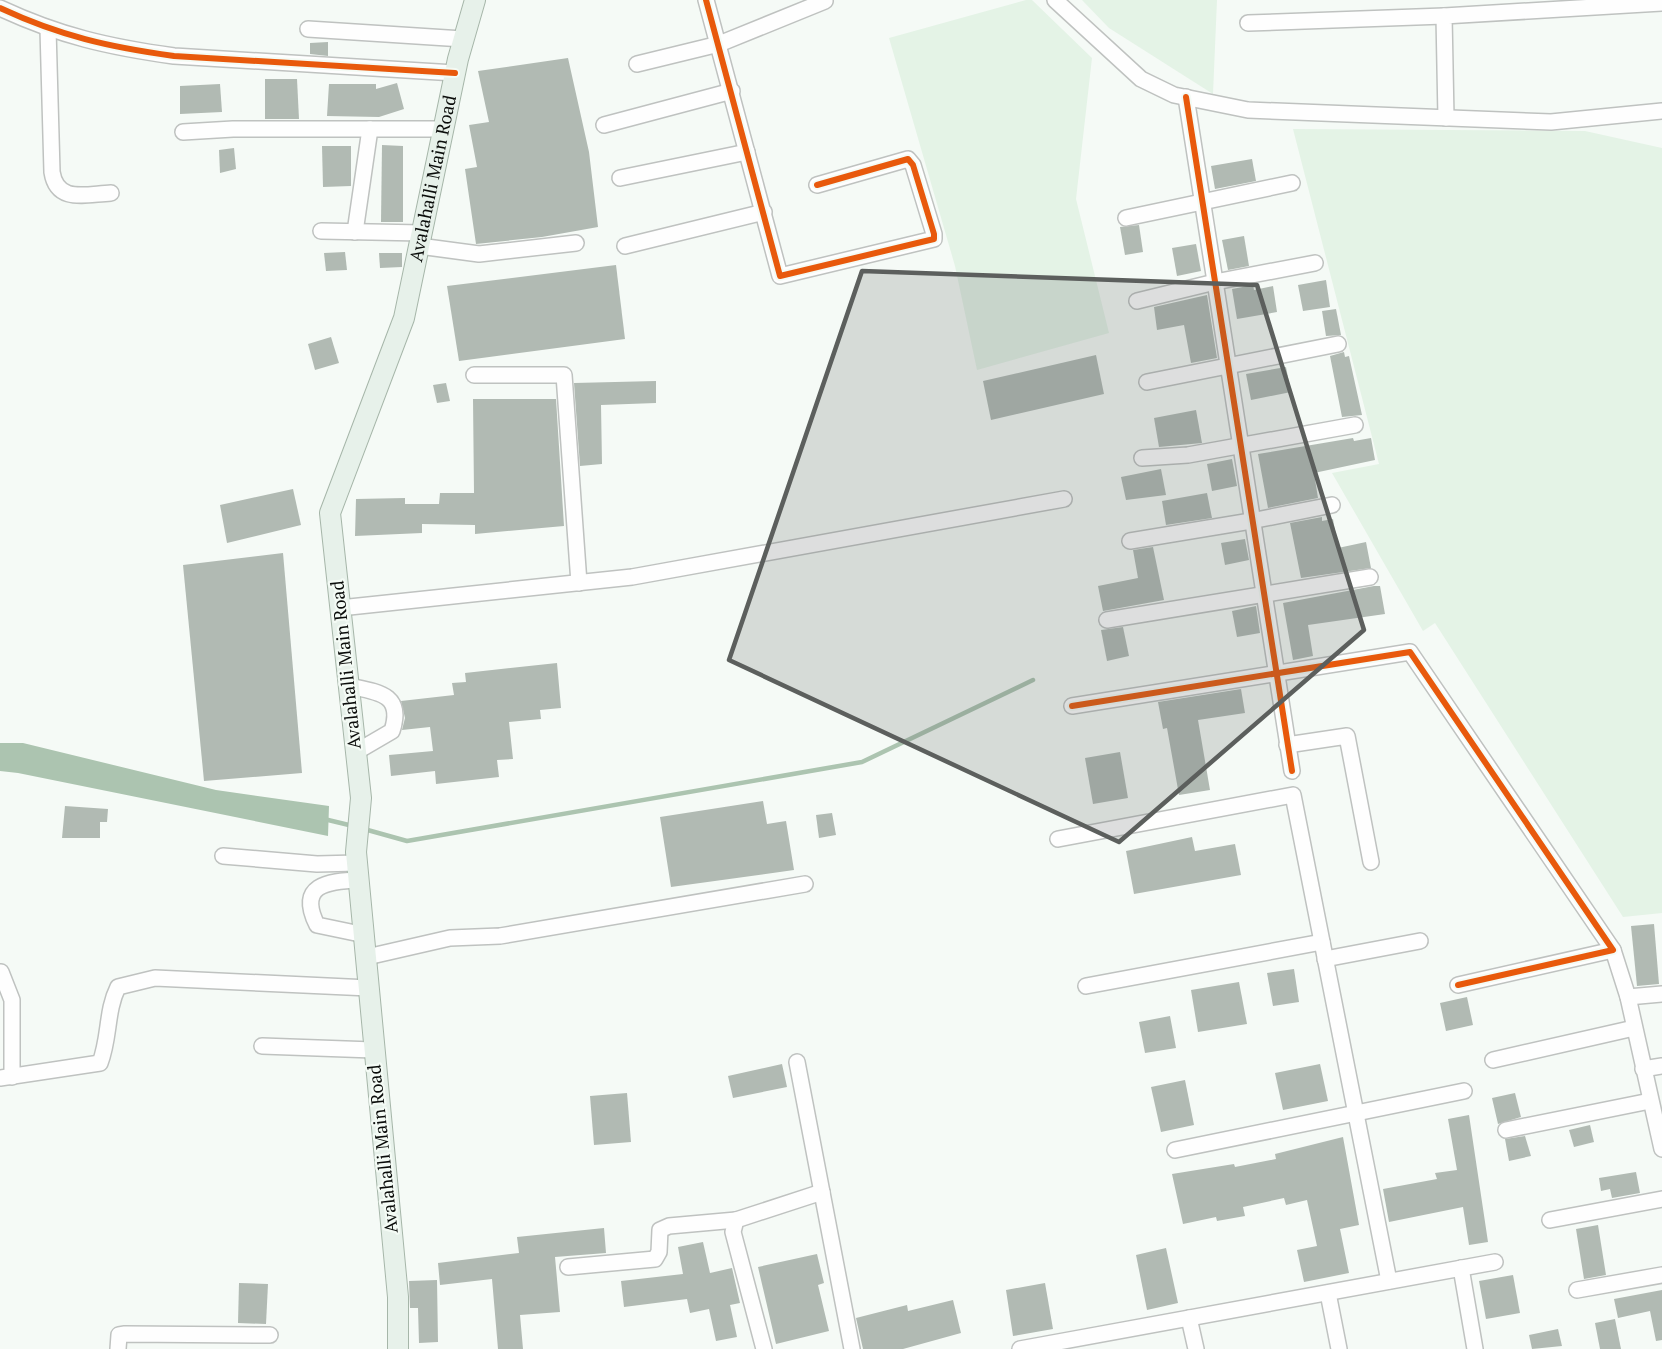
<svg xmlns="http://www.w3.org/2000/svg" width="1662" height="1349" font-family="'PT Serif',serif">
	<rect width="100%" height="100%" fill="#f5faf6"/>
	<!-- green -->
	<g fill="#e4f3e6">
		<path d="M1026 0H1032L1092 58 1076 199 1109 333 977 370 955 266 889 38Z"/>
		<path d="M1082 0H1217L1213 94 1109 28Z"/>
		<path d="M1293 129 1585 131 1662 148V913L1623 917 1435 623 1423 631 1332 473 1379 464Z"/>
	</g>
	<!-- water -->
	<path fill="#acc4b0" d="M0 743H23L216 790 329 806 328 836 18 773 0 771Z"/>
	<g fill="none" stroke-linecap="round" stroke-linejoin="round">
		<!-- stream -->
		<g stroke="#acc4b0" stroke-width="4.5">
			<path d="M324 819 353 826"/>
			<path d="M364 829 407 841 862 762 1033 680"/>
		</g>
	</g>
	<!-- building -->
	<g fill="#b1bab3">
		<path d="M328 42V56L310 54V43Z"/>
		<path d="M568 58 589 152 598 227 542 237 476 244 465 169 477 167 469 125 489 122 478 71Z"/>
		<path d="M265 79H297L299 119H265Z"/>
		<path d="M397 83 404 109 379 117 327 116 329 84H376V89Z"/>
		<path d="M220 84 222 112 180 114V86Z"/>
		<path d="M382 145 403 146V222H381Z"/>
		<path d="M322 146H351V186L323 187Z"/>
		<path d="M234 148 236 169 220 173 219 150Z"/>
		<path d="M1252 159 1256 181 1215 189 1211 166Z"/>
		<path d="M1139 225 1143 252 1125 255 1120 227Z"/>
		<path d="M1244 236 1249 266 1228 270 1222 240Z"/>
		<path d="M1196 244 1201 271 1177 276 1172 248Z"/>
		<path d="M345 252 347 270 326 271 324 253Z"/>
		<path d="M379 253H402V267L380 268Z"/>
		<path d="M616 265 625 339 459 361 447 286Z"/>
		<path d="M1326 280 1330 307 1303 311 1298 285Z"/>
		<path d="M1253 285 1254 290 1273 286 1277 312 1237 319 1232 289Z"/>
		<path d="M1207 295 1217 358 1191 363 1184 325 1157 330 1154 307Z"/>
		<path d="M1336 309 1341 335 1326 336 1322 311Z"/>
		<path d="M331 337 339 363 315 370 308 344Z"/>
		<path d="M1344 352 1345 357 1349 356 1362 415 1342 417 1330 356Z"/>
		<path d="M1096 355 1104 394 991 420 983 381Z"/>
		<path d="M1286 367 1291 392 1251 400 1246 374Z"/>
		<path d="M656 381V403L601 405 602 464 580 466 574 383Z"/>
		<path d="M446 383 450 401 437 403 433 385Z"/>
		<path d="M473 399H556L564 526 475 534V525L422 524V533L355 536 356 499 405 498V504H439L440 493H474Z"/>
		<path d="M1196 410 1202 443 1159 447 1154 418Z"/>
		<path d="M1353 438 1354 441 1371 438 1375 460 1314 473 1318 498 1268 508 1258 454Z"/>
		<path d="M1232 459 1237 486 1212 491 1207 464Z"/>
		<path d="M1161 469 1166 495 1126 500 1121 477Z"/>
		<path d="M293 489 301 525 227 543 220 505Z"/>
		<path d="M1207 493 1212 518 1166 525 1162 501Z"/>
		<path d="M1322 517V521L1333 519 1338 548 1366 542 1371 568 1301 578 1290 523Z"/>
		<path d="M1245 539 1249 560 1225 565 1221 543Z"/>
		<path d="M1153 547 1164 600 1103 611 1098 586 1138 578 1133 550Z"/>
		<path d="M283 553 302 773 204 781 183 565Z"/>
		<path d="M1374 586H1380L1385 614 1308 625 1313 656 1293 660 1283 603Z"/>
		<path d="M1256 606 1260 633 1237 637 1232 611Z"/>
		<path d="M1123 627 1129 656 1107 661 1101 630Z"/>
		<path d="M557 663 561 708 540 710 541 719 509 722 513 759 497 760 499 777 436 784 435 771 391 776 389 755 433 751 430 727 402 730 405 718 401 701 454 695 452 683 466 682 465 673Z"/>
		<path d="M1241 689 1245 713 1198 720 1210 790 1179 795 1167 728 1163 729 1158 702Z"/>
		<path d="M1120 752 1128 798 1093 804 1085 758Z"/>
		<path d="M763 801 767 824 786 821 794 870 671 887 660 817Z"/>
		<path d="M65 806 108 809 107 822H100V838H62Z"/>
		<path d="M832 813 836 835 819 838 816 815Z"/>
		<path d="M1192 837 1195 851 1235 844 1241 875 1134 894 1126 851Z"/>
		<path d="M1654 924 1659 984 1637 986 1631 926Z"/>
		<path d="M1294 969 1299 1002 1273 1006 1267 973Z"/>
		<path d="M1239 982 1247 1024 1198 1032 1191 990Z"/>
		<path d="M1467 997 1473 1025 1446 1031 1440 1003Z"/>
		<path d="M1170 1016 1176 1048 1145 1053 1139 1022Z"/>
		<path d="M782 1064 787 1087 733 1098 728 1076Z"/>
		<path d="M1320 1064 1328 1101 1283 1110 1275 1073Z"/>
		<path d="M1185 1080 1194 1125 1161 1132 1151 1087Z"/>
		<path d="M627 1093 631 1142 594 1145 590 1096Z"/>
		<path d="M1515 1093 1521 1117 1498 1124 1492 1098Z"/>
		<path d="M1469 1115 1488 1242 1469 1245 1463 1207 1389 1222 1383 1189 1437 1179 1435 1173 1457 1170 1448 1119Z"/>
		<path d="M1590 1125 1594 1142 1574 1147 1569 1130Z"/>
		<path d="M1525 1136 1531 1156 1509 1161 1505 1139Z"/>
		<path d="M1343 1137 1359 1225 1340 1229 1349 1273 1304 1282 1297 1250 1317 1246 1307 1200 1286 1205 1284 1198 1243 1207 1245 1216 1217 1221 1216 1217 1183 1224 1172 1174 1234 1164 1235 1167 1276 1159 1275 1154Z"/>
		<path d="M1636 1172 1640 1193 1612 1198 1610 1189 1601 1191 1599 1178Z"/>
		<path d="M1598 1225 1606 1275 1584 1279 1576 1229Z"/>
		<path d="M604 1228 606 1253 555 1257 560 1312 520 1315 523 1349H498L492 1279 440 1285 438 1263 519 1253 517 1237Z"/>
		<path d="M703 1242 710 1273 732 1268 740 1303 730 1305 737 1337 716 1341 709 1309 690 1313 687 1299 624 1307 621 1281 683 1274 678 1247Z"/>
		<path d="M1166 1248 1178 1303 1147 1310 1136 1255Z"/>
		<path d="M817 1254 824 1283 818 1285 829 1331 776 1344 758 1267Z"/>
		<path d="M1513 1275 1520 1313 1486 1319 1479 1281Z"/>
		<path d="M437 1280 438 1342 419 1343 418 1308H410L409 1281Z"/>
		<path d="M239 1283 268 1284 266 1324 238 1323Z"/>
		<path d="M1045 1283 1053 1329 1013 1336 1006 1290Z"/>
		<path d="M1662 1290V1340L1656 1341 1650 1311 1618 1318 1614 1299Z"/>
		<path d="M953 1300 961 1333 903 1349H863L856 1318 907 1305 908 1311Z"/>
		<path d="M1615 1319 1621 1349H1600L1595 1323Z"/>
		<path d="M1558 1329 1562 1346 1532 1349 1529 1335Z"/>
	</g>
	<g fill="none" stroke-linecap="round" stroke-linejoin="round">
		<defs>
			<g id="minor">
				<path d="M706 0 780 276 934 239V234L913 165 908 159 817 185"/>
				<path d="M1055 0 1141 79 1174 95 1248 110 1551 122 1662 111"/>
				<path d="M0 8C60 36 109 47 174 56L455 73"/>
				<path d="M1248 23 1444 16"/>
				<path d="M48 29 52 172C57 204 86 194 111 193"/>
				<path d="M308 29 463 39"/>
				<path d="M637 64 719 44 825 1"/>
				<path d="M1186 97 1292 771"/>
				<path d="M1446 118 1444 16 1662 3"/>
				<path d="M604 125 732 91"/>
				<path d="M183 132 233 129H443"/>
				<path d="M620 178 747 152"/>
				<path d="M1126 218 1292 183"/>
				<path d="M321 231 422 233"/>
				<path d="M355 232 370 129"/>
				<path d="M419 246 479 254 576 243"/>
				<path d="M625 246 764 212"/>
				<path d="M1137 301 1215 282 1315 263"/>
				<path d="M474 375H564L579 583"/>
				<path d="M1147 382 1338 344"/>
				<path d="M1142 458 1188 455 1355 425"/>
				<path d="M1130 541 1251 521 1332 505"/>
				<path d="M340 608 632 577 1064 499"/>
				<path d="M1107 620 1370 577"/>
				<path d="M349 686C378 692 404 694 392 731L356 752"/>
				<path d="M1072 706 1410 652 1613 950 1458 985"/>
				<path d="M1287 745 1347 736 1371 862"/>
				<path d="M1058 839 1293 795 1389 1281"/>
				<path d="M223 856 317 864 357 863"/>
				<path d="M359 880C327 881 297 885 317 925L365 935"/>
				<path d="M1613 950 1628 997 1662 1149"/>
				<path d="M367 957 450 938 500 936 805 884"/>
				<path d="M1325 959 1420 941"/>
				<path d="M1 972 12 1000V1077"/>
				<path d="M1086 986 1322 942"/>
				<path d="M1628 997 1662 994"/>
				<path d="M262 1046 373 1050"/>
				<path d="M1493 1060 1634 1028"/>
				<path d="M797 1062 852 1349"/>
				<path d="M1643 1069 1662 1066"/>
				<path d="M0 1078 100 1063C110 1037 106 1011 118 987L155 978 369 988"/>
				<path d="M1506 1130 1650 1101"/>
				<path d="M1175 1150 1464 1091"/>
				<path d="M1550 1220 1662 1199"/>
				<path d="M568 1267 655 1259 659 1252 660 1230 669 1226 736 1220"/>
				<path d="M1461 1268 1475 1349"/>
				<path d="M1577 1290 1662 1275"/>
				<path d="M1328 1293 1339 1349"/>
				<path d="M1189 1318 1196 1349"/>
				<path d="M118 1349 119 1335 125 1334 270 1335"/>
				<path d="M764 1349 733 1232 736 1220 822 1192"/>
				<path d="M1020 1349 1495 1262"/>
			</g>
			<g id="major">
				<path id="s1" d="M398 1349V1297L356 852 361 798 330 513 404 318 458 59 475 0"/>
			</g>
		</defs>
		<!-- minor casing -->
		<use href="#minor" stroke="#bfc2c0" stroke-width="18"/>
		<!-- major casing -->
		<use href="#major" stroke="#a6b6a9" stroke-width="22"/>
		<!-- minor -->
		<use href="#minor" stroke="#fefefe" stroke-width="15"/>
		<!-- major -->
		<use href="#major" stroke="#e7f1ea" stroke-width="20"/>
		<defs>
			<g id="cycleway">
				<path d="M706 0 780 276 934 239V234L913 165 908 159 817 185"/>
				<path d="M0 8C60 36 109 47 174 56L455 73"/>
				<path d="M1186 97 1292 771"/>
				<path d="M1072 706 1410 652 1613 950 1458 985"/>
			</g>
		</defs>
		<!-- cycleway casing -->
		<use href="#cycleway" stroke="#f4fbf5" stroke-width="10"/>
		<!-- cycleway -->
		<use href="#cycleway" stroke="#e8590c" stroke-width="6"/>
	</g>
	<!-- marked area -->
	<path fill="#5c5f5d" fill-opacity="0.2" stroke="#5c5f5d" stroke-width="4.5" stroke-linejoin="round" d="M862 271 1257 285 1364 630 1119 842 729 660Z"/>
	<g text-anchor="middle" stroke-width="4.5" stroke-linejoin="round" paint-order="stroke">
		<!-- street labels -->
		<g font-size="18" fill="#0a0c0a" stroke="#f4fbf5">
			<text dy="6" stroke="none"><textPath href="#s1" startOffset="1191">Avalahalli Main Road</textPath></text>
			<text transform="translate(346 665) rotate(-96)" y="6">Avalahalli Main Road</text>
			<text transform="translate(383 1149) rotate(-96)" y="6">Avalahalli Main Road</text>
		</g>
	</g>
</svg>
